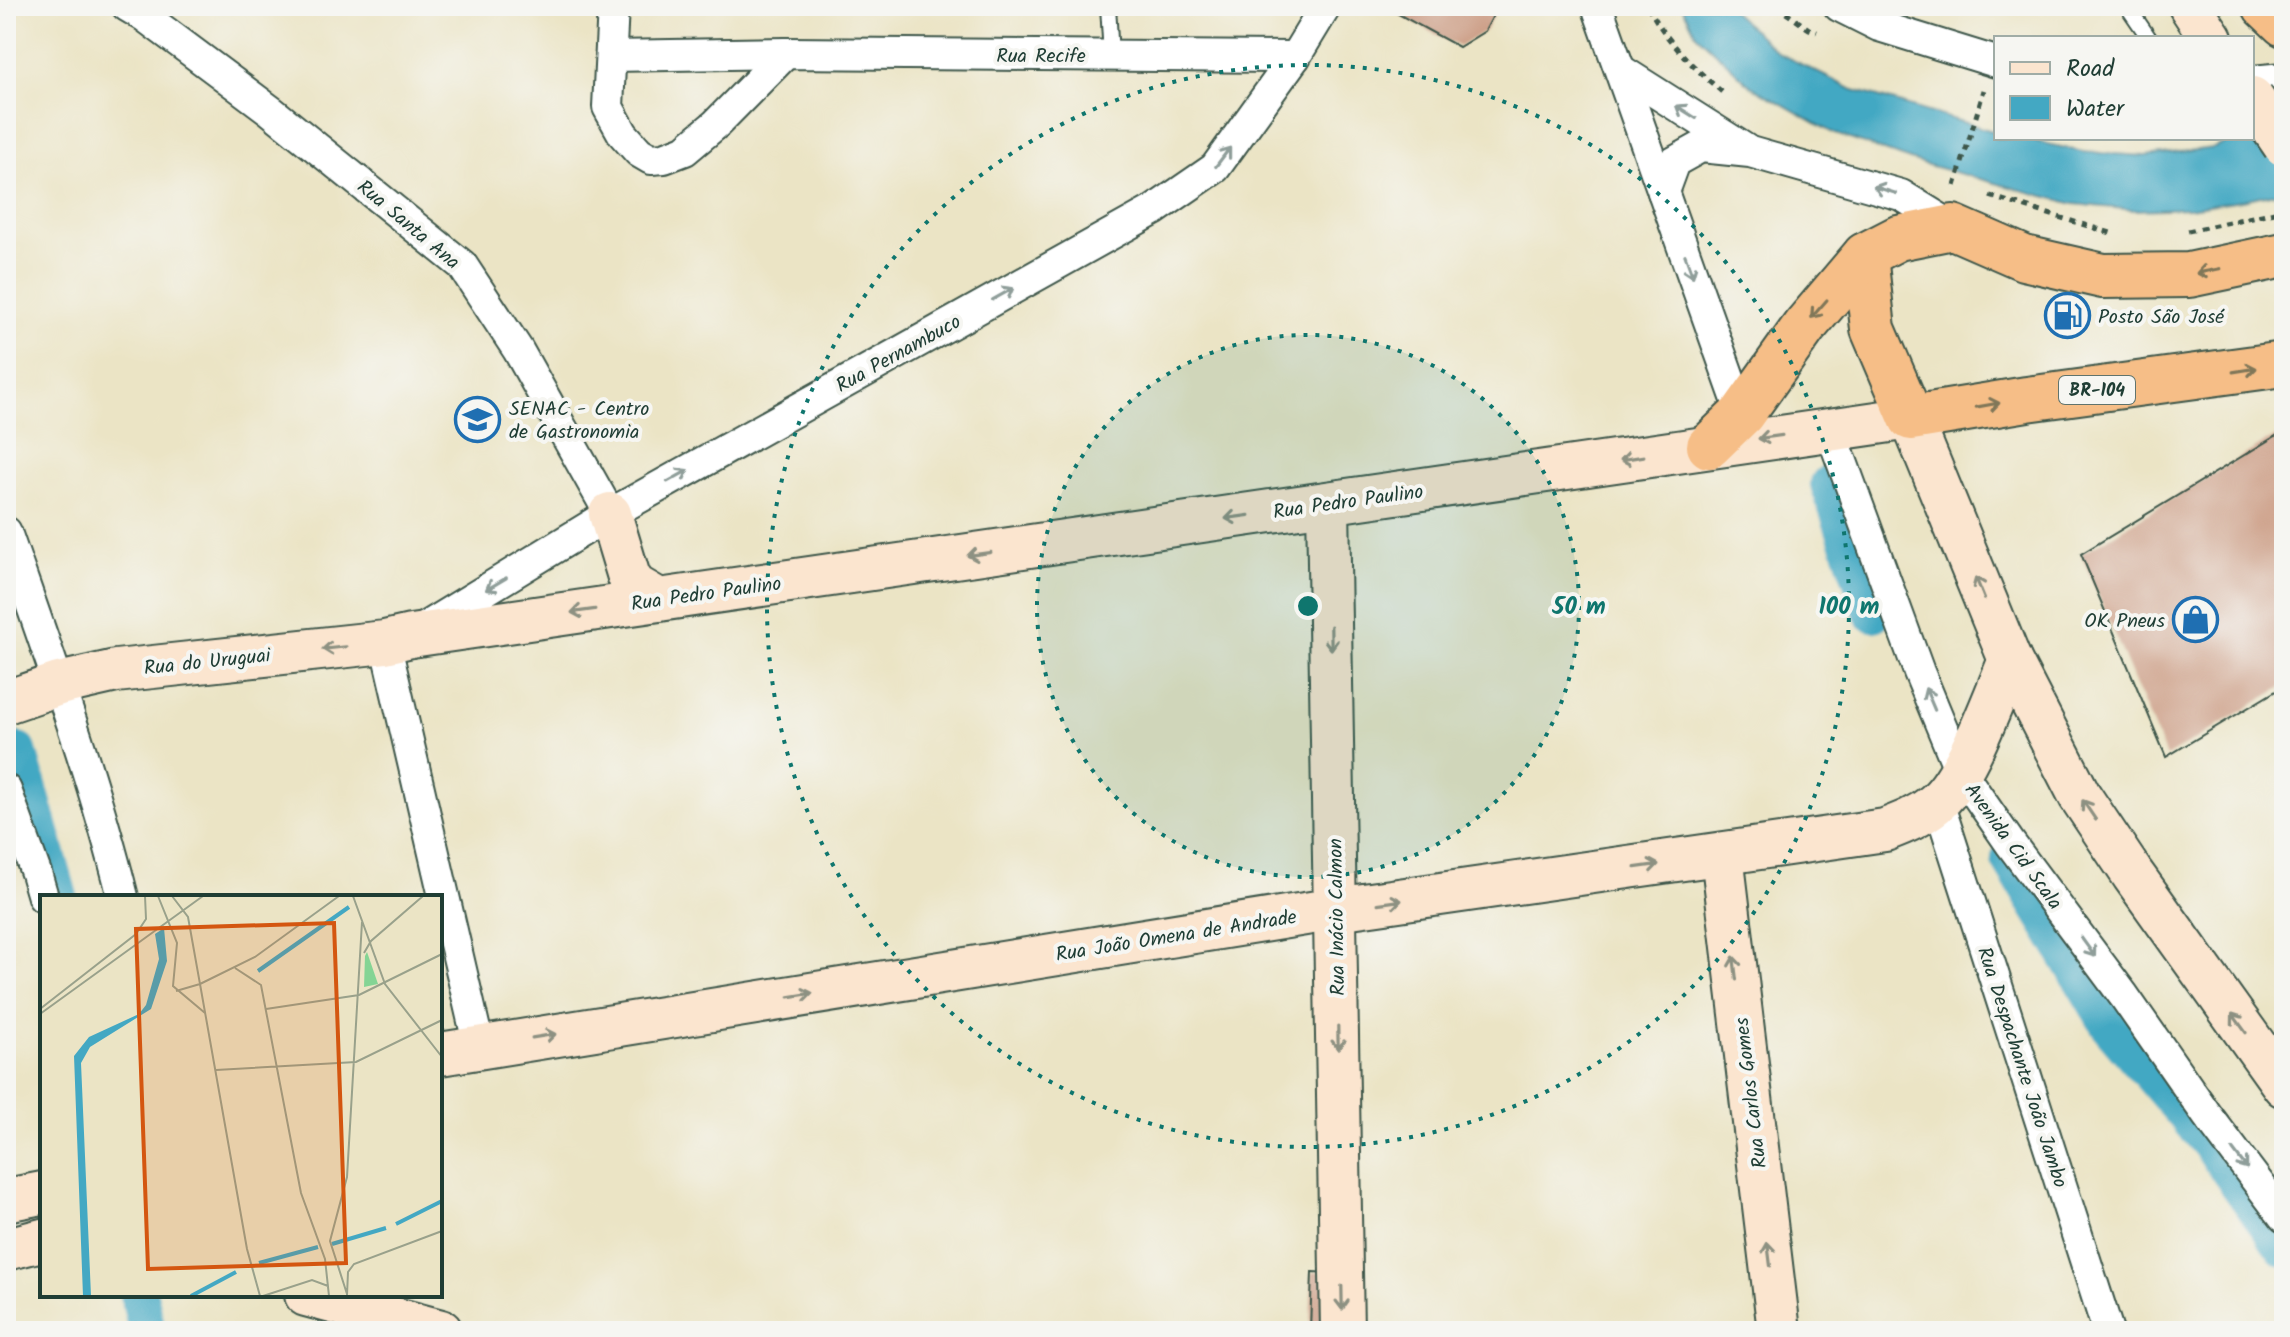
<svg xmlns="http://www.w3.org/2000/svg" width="2290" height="1337" font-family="Kalam,sans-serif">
	<rect width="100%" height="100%" fill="#f6f6f2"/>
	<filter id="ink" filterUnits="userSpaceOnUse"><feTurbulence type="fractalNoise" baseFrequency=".0125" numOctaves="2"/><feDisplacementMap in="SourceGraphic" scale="16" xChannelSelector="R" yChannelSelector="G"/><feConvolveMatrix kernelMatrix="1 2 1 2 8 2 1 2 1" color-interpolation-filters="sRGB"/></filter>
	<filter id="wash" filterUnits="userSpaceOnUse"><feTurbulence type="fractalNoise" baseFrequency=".006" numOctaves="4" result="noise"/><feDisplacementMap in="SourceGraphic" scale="32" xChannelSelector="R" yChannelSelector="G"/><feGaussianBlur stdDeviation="1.8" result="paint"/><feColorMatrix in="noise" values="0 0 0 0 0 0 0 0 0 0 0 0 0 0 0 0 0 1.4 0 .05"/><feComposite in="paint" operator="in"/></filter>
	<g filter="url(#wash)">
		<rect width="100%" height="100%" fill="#ebe4c5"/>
		<!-- water -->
		<path fill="#43a8c3" stroke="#31727c" stroke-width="2" d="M1682 6H1727L1778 53 1851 89 1996 132V138H2021L2083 152 2145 156 2214 148 2238 138H2252V132L2284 170V191L2247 199 2189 208 2135 210 2074 204 1913 161 1833 133 1751 86 1696 34Z"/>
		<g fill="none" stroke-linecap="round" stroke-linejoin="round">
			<!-- canal -->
			<g stroke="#43a8c3" stroke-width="38">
				<path d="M1829 484 1873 613"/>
				<path d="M18 751 59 897"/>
				<path d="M2010 859 2111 1028 2210 1144 2284 1248"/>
				<path d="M139 1295 147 1331"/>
			</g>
		</g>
		<g id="blocks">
			<!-- building -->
			<g fill="#cea18a">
				<path d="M1403 6H1498L1485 31 1459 47 1398 14Z"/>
				<path d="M2284 431V686L2166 757 2081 554Z"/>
				<path d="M1312 1272 1330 1273 1331 1331H1310Z"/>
			</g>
		</g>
	</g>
	<g filter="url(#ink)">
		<use href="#blocks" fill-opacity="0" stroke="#3e564a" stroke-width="2"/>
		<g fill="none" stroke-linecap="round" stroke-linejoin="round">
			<defs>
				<g id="lane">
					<path d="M1108 6 1111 56"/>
					<path d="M2127 6 2149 38"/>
				</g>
				<g id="street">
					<path d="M127 6 144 16 271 111 462 265 518 350 610 514"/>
					<path d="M613 6 608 107 623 134 639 152 651 159 664 158 685 150 716 124 786 53"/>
					<path d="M1597 6 1742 414"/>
					<path d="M1839 6 1879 26 1996 62"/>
					<path d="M612 56 786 53 1295 57"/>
					<path d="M1622 71 1745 149"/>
					<path d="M2252 81 2284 78"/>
					<path d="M1663 192 1674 162 1701 147 1750 152 1901 195 1953 227"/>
					<path d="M1830 429 1919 672 1960 771 2010 843 2124 996 2207 1115 2284 1217"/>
					<path d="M6 532C48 653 92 773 123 897"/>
					<path d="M422 629 610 514 1154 210 1215 168 1295 57 1326 6"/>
					<path d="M385 642 479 1047"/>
					<path d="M6 790 36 873 43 897"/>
					<path d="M1938 802 2108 1331"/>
				</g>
				<g id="secondary">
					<path d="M2190 6 2211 38"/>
					<path d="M1328 504 1342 1331"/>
					<path d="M610 514 629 577 635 586 659 600"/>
					<path d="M6 702 59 684 116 671 385 642 411 636 1911 418 2010 660 2080 796 2133 875 2284 1086"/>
					<path d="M1722 855 1779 1331"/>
					<path d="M440 1054 1336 909 1885 830C1903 823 1919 817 1935 804 1966 779 1993 699 2010 660"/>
					<path d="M6 1200 42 1193"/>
					<path d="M6 1249 42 1240"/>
					<path d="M306 1295 441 1331"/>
				</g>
				<g id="highway">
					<path d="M2265 6 2284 24"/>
					<path d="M1865 255 1873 329 1911 418 2027 399 2284 364"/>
					<path d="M1709 446 1742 414 1804 327 1865 255 1898 238 1953 227 2024 258 2103 276 2189 275 2284 255"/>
				</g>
			</defs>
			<!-- lane casing -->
			<use href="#lane" stroke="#3e564a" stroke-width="18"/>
			<!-- street casing -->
			<use href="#street" stroke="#3e564a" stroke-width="34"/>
			<!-- secondary casing -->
			<use href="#secondary" stroke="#3e564a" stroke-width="46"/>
			<!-- highway casing -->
			<use href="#highway" stroke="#3e564a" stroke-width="48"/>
			<!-- path -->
			<g stroke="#3e564a" stroke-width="5" stroke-dasharray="6 6" stroke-linecap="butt">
				<path d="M1648 6C1665 40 1693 67 1722 92"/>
				<path d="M1776 6 1809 29 1817 32"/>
				<path d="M1955 186 1984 90"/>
				<path d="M1990 196 2114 234"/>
				<path d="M2188 231 2284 210"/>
			</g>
			<!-- lane -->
			<use href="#lane" stroke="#fff" stroke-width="14"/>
			<!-- street -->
			<use href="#street" stroke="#fff" stroke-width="30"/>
			<!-- secondary -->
			<use href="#secondary" stroke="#fbe5cf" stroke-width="42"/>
			<!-- highway -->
			<use href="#highway" stroke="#f6be87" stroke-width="44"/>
			<defs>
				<path id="secondary-bridge" d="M2252 98 2284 145"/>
			</defs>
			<!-- secondary-bridge casing -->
			<use href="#secondary-bridge" stroke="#3e564a" stroke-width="46" stroke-linecap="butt"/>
			<!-- secondary-bridge -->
			<use href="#secondary-bridge" stroke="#fbe5cf" stroke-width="42"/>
		</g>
		<!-- one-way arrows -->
		<defs><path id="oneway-shaft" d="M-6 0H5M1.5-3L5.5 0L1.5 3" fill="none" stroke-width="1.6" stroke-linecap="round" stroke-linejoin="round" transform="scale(2)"/></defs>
		<g stroke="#8f9e9a">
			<use href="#oneway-shaft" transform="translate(1686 112) rotate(-148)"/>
			<use href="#oneway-shaft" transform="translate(1223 157) rotate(-53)"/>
			<use href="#oneway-shaft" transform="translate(1885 190) rotate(-163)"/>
			<use href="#oneway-shaft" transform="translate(1689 266) rotate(70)"/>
			<use href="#oneway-shaft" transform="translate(1003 294) rotate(-29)"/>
			<use href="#oneway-shaft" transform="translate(678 476) rotate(-29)"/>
			<use href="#oneway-shaft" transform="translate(496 584) rotate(149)"/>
			<use href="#oneway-shaft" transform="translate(1930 699) rotate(-113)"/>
			<use href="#oneway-shaft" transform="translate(2088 947) rotate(54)"/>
			<use href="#oneway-shaft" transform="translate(2240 1159) rotate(53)"/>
		</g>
		<g stroke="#807759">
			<use href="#oneway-shaft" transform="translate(2208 271) rotate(169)"/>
			<use href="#oneway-shaft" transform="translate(1819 309) rotate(131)"/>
			<use href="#oneway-shaft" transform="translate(2245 370) rotate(-9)"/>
			<use href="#oneway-shaft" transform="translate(1988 405) rotate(-10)"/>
		</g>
		<g stroke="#8d9182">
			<use href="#oneway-shaft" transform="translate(1770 437) rotate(172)"/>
			<use href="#oneway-shaft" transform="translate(1632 458) rotate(171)"/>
			<use href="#oneway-shaft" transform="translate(1237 517) rotate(172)"/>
			<use href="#oneway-shaft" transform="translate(979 554) rotate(172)"/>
			<use href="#oneway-shaft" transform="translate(1980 588) rotate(-112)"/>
			<use href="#oneway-shaft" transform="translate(583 611) rotate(172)"/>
			<use href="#oneway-shaft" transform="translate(1331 638) rotate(89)"/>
			<use href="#oneway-shaft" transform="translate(334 648) rotate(174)"/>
			<use href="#oneway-shaft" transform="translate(2089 810) rotate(-124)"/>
			<use href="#oneway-shaft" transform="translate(1647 866) rotate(-8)"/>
			<use href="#oneway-shaft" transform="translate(1390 902) rotate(-8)"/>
			<use href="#oneway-shaft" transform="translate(1735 968) rotate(-97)"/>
			<use href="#oneway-shaft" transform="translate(801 995) rotate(-9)"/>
			<use href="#oneway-shaft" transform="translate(2239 1023) rotate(-126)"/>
			<use href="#oneway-shaft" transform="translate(544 1036) rotate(-9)"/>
			<use href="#oneway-shaft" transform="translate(1338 1038) rotate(89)"/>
			<use href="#oneway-shaft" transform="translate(1769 1254) rotate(-97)"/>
			<use href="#oneway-shaft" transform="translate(1342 1298) rotate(89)"/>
		</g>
	</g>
	<!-- distance rings -->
	<circle cx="1308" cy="606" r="271" fill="#0f766e" fill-opacity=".12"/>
	<g fill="none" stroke="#0f766e" stroke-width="4" stroke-dasharray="4 8">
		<circle cx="1308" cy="606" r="271"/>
		<circle cx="1308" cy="606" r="541"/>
	</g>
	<!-- icons -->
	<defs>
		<symbol id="fuel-ring" viewBox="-11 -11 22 22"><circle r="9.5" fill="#f6f6f2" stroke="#1f6fb2" stroke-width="1.5"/><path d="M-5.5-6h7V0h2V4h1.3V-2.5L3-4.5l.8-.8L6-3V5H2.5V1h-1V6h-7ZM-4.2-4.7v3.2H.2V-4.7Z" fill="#1f6fb2"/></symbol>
		<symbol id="university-ring" viewBox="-11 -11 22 22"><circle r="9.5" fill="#f6f6f2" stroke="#1f6fb2" stroke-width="1.5"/><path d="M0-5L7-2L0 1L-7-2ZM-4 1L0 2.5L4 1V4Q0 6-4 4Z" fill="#1f6fb2"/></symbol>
		<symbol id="shop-ring" viewBox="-11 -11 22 22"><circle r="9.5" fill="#f6f6f2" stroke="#1f6fb2" stroke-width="1.5"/><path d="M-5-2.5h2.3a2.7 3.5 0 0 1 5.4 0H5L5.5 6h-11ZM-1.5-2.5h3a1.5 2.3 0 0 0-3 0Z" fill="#1f6fb2"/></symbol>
	</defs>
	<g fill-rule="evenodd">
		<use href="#fuel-ring" x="2042" y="290" width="51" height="51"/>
		<use href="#university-ring" x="452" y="394" width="51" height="51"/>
		<use href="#shop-ring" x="2170" y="594" width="51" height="51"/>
	</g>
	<g text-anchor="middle" stroke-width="8" stroke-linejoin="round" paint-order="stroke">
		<!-- shield labels -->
		<rect fill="#f6f6f2" stroke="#60746d" stroke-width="2" x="2059" y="376" width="76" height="28" rx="6"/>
		<g font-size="18" font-weight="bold" fill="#1f3d34">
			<text x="2097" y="396">BR-104</text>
		</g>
		<!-- street labels -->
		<g font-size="20" fill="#1f3d34" stroke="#f6f6f2">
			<text x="1041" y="62">Rua Recife</text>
			<text transform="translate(409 224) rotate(40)" y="7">Rua Santa Ana</text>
			<text transform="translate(898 353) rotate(-29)" y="7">Rua Pernambuco</text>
			<text transform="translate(1348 501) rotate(-8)" y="7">Rua Pedro Paulino</text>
			<text transform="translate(706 593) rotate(-8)" y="7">Rua Pedro Paulino</text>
			<text transform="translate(207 661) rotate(-6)" y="7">Rua do Uruguai</text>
			<text transform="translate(2014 846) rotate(54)" y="7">Avenida Cid Scala</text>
			<text transform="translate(1336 917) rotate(-91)" y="7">Rua Inácio Calmon</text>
			<text transform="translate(1176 935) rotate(-9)" y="7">Rua João Omena de Andrade</text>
			<text transform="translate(2023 1067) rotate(72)" y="7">Rua Despachante João Jambo</text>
			<text transform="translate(1750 1093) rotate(-97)" y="7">Rua Carlos Gomes</text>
		</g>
		<!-- poi labels -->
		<g font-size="20" fill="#1f3d34" stroke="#f6f6f2" text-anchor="start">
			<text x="2098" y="323">Posto São José</text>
			<text x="509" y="415">SENAC - Centro<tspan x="509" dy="23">de Gastronomia</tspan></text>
			<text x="2165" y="627" text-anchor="end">OK Pneus</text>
		</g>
	</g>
	<!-- overview -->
	<g transform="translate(40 895)">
		<rect width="402" height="402" fill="#ebe4c5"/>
		<path d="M327 57 338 89 324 92 325 61Z" fill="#84d494"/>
		<path d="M124 33 127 66 111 114 50 152 41 168 51 401H43L34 161 49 142 99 119 106 110 119 64 115 39Z" fill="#43a8c3"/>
		<path fill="none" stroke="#43a8c3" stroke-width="4" d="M218 76 309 12M356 329 402 306M292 349 346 333M219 368 278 352M151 401 196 377"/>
		<path fill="none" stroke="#99a18b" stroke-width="2" d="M118 1 137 48 133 91 165 118M132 1 148 22 160 89 136 96M313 1 345 89 402 162M324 58 331 46 383 1M195 73 221 90 261 298 285 364 289 401M160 89 215 62 299 1M160 89 207 354 220 401M0 114 96 39 106 24 105 1M226 114 319 100 402 59M0 119 163 1M176 175 316 167 402 125M307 399 290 346 307 282 322 27M307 400 308 377 314 369 402 336M223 401 272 385 288 391"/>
		<path fill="#d45610" fill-opacity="0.15" stroke="#d45610" stroke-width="4" d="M294 28 306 368 108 374 96 34Z"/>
		<rect width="402" height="402" fill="none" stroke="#1f3d34" stroke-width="4"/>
	</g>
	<circle cx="1308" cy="606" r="12" fill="#0f766e" stroke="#f6f6f2" stroke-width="4"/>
	<g font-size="24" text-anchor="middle" font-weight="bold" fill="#0f766e" stroke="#f6f6f2" stroke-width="8" stroke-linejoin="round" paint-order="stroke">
		<text x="1579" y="614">50 m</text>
		<text x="1849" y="614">100 m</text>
	</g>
	<!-- margin -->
	<rect width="2290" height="1337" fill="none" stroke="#f6f6f2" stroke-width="32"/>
	<!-- legend -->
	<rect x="1994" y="36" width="260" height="104" fill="#f6f6f2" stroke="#a0aca6" stroke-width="2"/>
	<rect x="2010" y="62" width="40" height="12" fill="#fbe5cf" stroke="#a0aca6" stroke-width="2"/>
	<text x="2066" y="76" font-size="24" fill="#1f3d34">Road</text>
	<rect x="2010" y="96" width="40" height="24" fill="#43a8c3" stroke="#a0aca6" stroke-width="2"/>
	<text x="2066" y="116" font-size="24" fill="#1f3d34">Water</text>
</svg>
